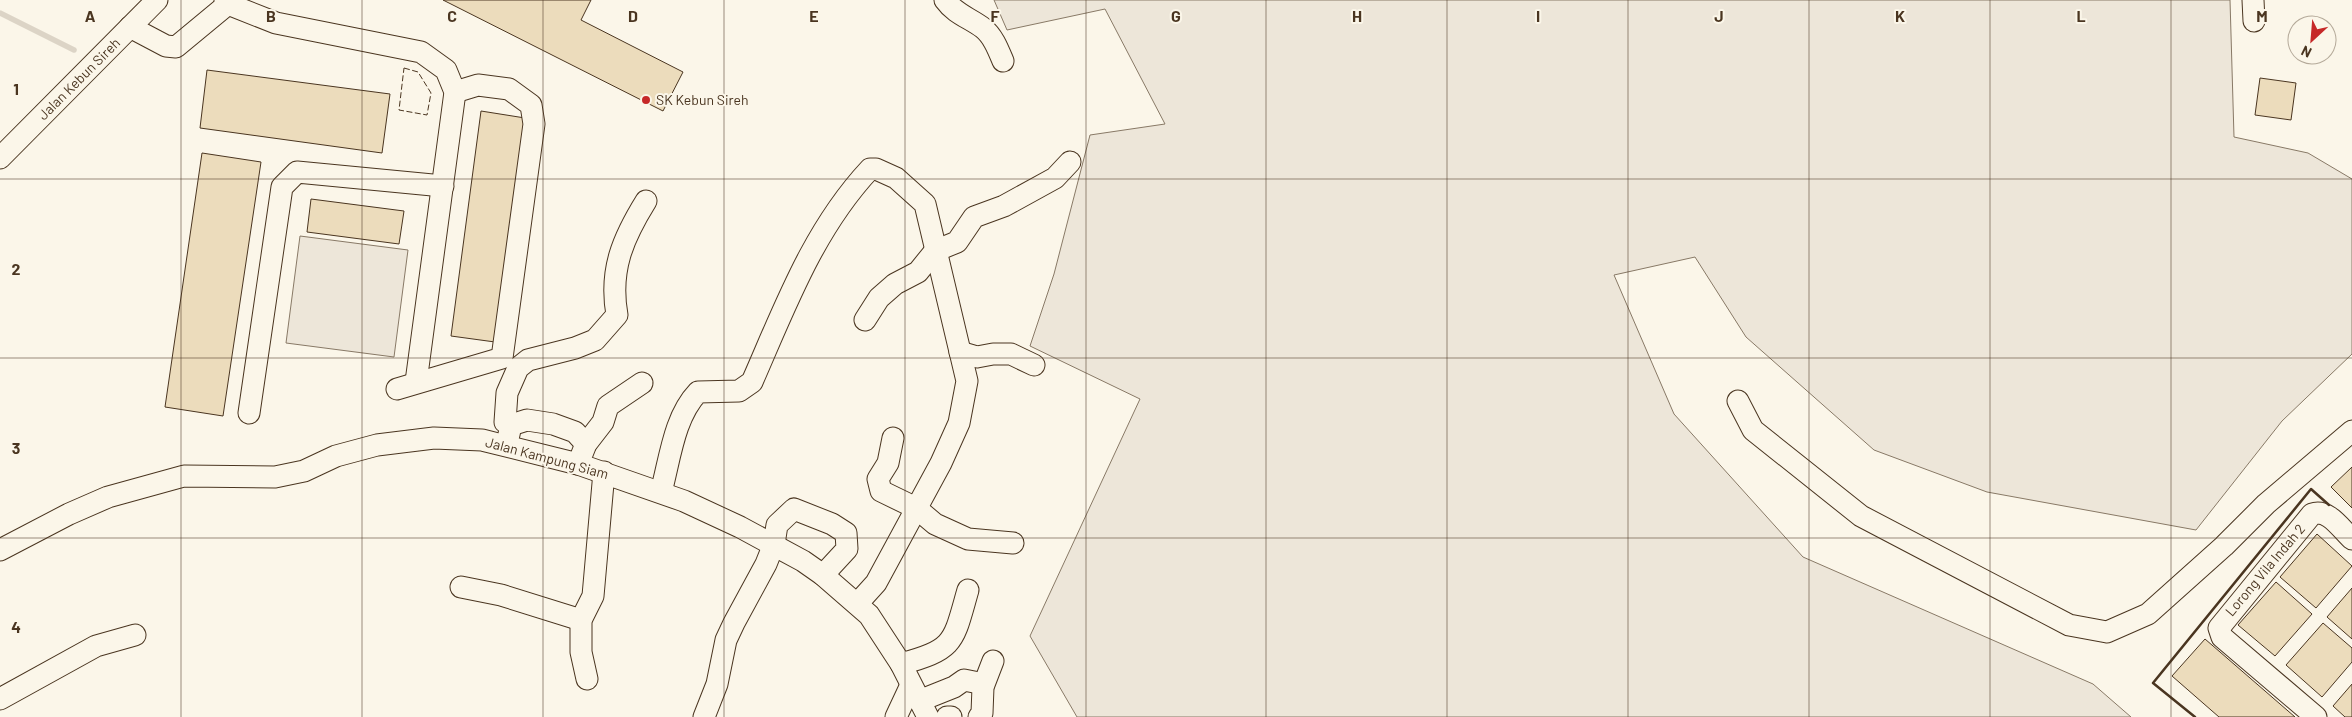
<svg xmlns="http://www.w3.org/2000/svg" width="2352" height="717" font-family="Barlow,sans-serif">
	<rect width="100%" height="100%" fill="#fbf6e9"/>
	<!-- green -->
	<g fill="#ede6d9" stroke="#887966">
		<path d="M994 0H2230L2234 137 2308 153 2352 179V354L2282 421 2196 530 1987 492 1874 450 1746 337 1695 257 1614 275 1674 414 1803 557 2093 684 2131 717H1077L1030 636 1140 399 1030 346 1054 274 1090 135 1165 124 1105 9 1007 30Z"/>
		<path d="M300 236 408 250 394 357 286 343Z"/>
	</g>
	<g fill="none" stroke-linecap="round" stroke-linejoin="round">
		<!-- stream -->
		<path stroke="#dcd4c6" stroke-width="5.5" d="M0 13 74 50"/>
	</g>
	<!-- building -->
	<g fill="#ecdcbc" stroke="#4a3520">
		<path d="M443 0H591L581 20 683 72 663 111Z"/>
		<path d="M207 70 390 94 382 153 200 128Z"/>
		<path d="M2260 78 2296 83 2291 120 2255 115Z"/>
		<path d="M481 111 525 118 495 342 451 336Z"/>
		<path d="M202 153 261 162 223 416 165 407Z"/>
		<path d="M311 199 404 211 399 244 307 232Z"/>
		<path d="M2352 467V508L2331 487Z"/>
		<path d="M2317 534 2352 566 2316 608 2280 577Z"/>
		<path d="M2276 582 2312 614 2275 656 2238 625Z"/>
		<path d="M2352 588V639L2327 617Z"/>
		<path d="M2323 623 2352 648V662L2322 697 2286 665Z"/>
		<path d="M2205 639 2295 717H2219L2172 676Z"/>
		<path d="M2352 684V717H2345L2333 706Z"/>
	</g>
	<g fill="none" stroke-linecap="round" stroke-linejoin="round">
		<defs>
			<g id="minor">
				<path d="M225 0 228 4 276 23 421 52 446 70 455 92 416 382"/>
				<path d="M945 0C955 14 970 18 983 28 993 36 998 49 1003 61"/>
				<path d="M2253 0 2254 21"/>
				<path d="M130 27 166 46 176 47 228 4"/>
				<path d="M0 158 157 0"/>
				<path d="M865 320 879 298 895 284 918 272 935 251 957 242 974 217 1004 206 1055 178 1070 162"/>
				<path d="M960 352 977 357 993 354H1011L1034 365"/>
				<path d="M397 389 502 358 534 124 531 105 509 89 478 85 455 92"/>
				<path d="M1738 401 1753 430 1861 516 2069 625 2107 632 2148 614 2224 546 2266 504 2352 431"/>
				<path d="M249 413 282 187 297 172 443 186"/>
				<path d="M511 425 505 422 507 393 518 368 528 360 575 348 595 340 617 315C609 270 623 238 646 201"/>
				<path d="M893 438 888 463 878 479 881 491 916 508 935 524 968 539 1013 543"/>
				<path d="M508 439 511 425 527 420 553 424 575 432 586 444"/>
				<path d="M578 464 586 444 603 422 608 406 642 383"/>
				<path d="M661 492C670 459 674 417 698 392L739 391 752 382C785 307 813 230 870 169H876L896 178 925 204 967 381 959 423 941 463 876 583 857 604"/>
				<path d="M0 550 69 514 108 497 184 476 275 477 304 471 336 456 377 445 434 438 482 440 578 464 684 501 740 527 803 561 823 575 869 615 901 664 928 717"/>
				<path d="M461 587 501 595 581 620"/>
				<path d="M901 664C956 649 953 642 968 590"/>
				<path d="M587 679 581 652V620L593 596 604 472"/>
				<path d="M0 699 96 646 135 635"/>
				<path d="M919 701 954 687 964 680 979 683 983 687"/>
				<path d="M704 717 717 684 726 640 734 623 766 564 774 544 777 525 794 509 832 524 846 533 847 549 823 575"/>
				<path d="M896 717 911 685"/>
				<path d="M947 717H951"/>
				<path d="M979 717 982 713 983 687 993 661"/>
				<path d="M2316 717 2222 637 2219 628 2312 514C2328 508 2341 529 2352 539"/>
			</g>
		</defs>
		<!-- minor casing -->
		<use href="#minor" stroke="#4a3520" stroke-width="23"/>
		<!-- minor -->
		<use href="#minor" stroke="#fbf6e9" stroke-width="21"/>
		<!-- fence -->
		<path stroke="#4a3520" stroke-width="1" stroke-dasharray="6 2.5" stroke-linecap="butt" d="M404 68 418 72 431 93 427 115 399 110Z"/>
		<!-- wall -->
		<path stroke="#4a3520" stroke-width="2.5" d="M2195 717 2153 683 2311 489 2329 505"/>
	</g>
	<!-- grid -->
	<path fill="none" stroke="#4a3520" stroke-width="1" stroke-opacity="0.55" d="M181 0V717M362 0V717M543 0V717M724 0V717M905 0V717M1086 0V717M1266 0V717M1447 0V717M1628 0V717M1809 0V717M1990 0V717M2171 0V717M0 179H2352M0 358H2352M0 538H2352"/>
	<!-- markers -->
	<circle fill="#c62828" stroke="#fbf6e9" stroke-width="2" cx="646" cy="100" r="5"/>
	<g text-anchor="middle" stroke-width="4" stroke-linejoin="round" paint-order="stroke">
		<!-- street labels -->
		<g font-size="14" fill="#4a3520" stroke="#fbf6e9">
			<text transform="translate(79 79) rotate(-45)" y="5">Jalan Kebun Sireh</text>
			<text transform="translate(547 458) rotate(15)" y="5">Jalan Kampung Siam</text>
			<text transform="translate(2265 570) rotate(-50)" y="5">Lorong Vila Indah 2</text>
		</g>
		<!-- poi labels -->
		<g font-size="14" fill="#4a3520" stroke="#fbf6e9" text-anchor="start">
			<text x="656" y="105">SK Kebun Sireh</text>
		</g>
	</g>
	<g font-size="16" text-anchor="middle" font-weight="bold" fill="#4a3520" stroke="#fbf6e9" stroke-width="4" stroke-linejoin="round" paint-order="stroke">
		<text x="90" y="22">A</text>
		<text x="271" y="22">B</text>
		<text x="452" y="22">C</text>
		<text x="633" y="22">D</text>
		<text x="814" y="22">E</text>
		<text x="995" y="22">F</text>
		<text x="1176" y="22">G</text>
		<text x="1357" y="22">H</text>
		<text x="1538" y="22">I</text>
		<text x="1719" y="22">J</text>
		<text x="1900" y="22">K</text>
		<text x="2081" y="22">L</text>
		<text x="2262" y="22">M</text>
		<text x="16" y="95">1</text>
		<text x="16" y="275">2</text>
		<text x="16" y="454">3</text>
		<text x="16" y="633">4</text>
	</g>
	<!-- north arrow -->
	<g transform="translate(2312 40) rotate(206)"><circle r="24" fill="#fbf6e9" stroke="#b4a999"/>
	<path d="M0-4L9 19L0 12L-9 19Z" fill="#c62828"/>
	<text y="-8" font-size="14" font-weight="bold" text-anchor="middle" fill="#4a3520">N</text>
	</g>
</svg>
